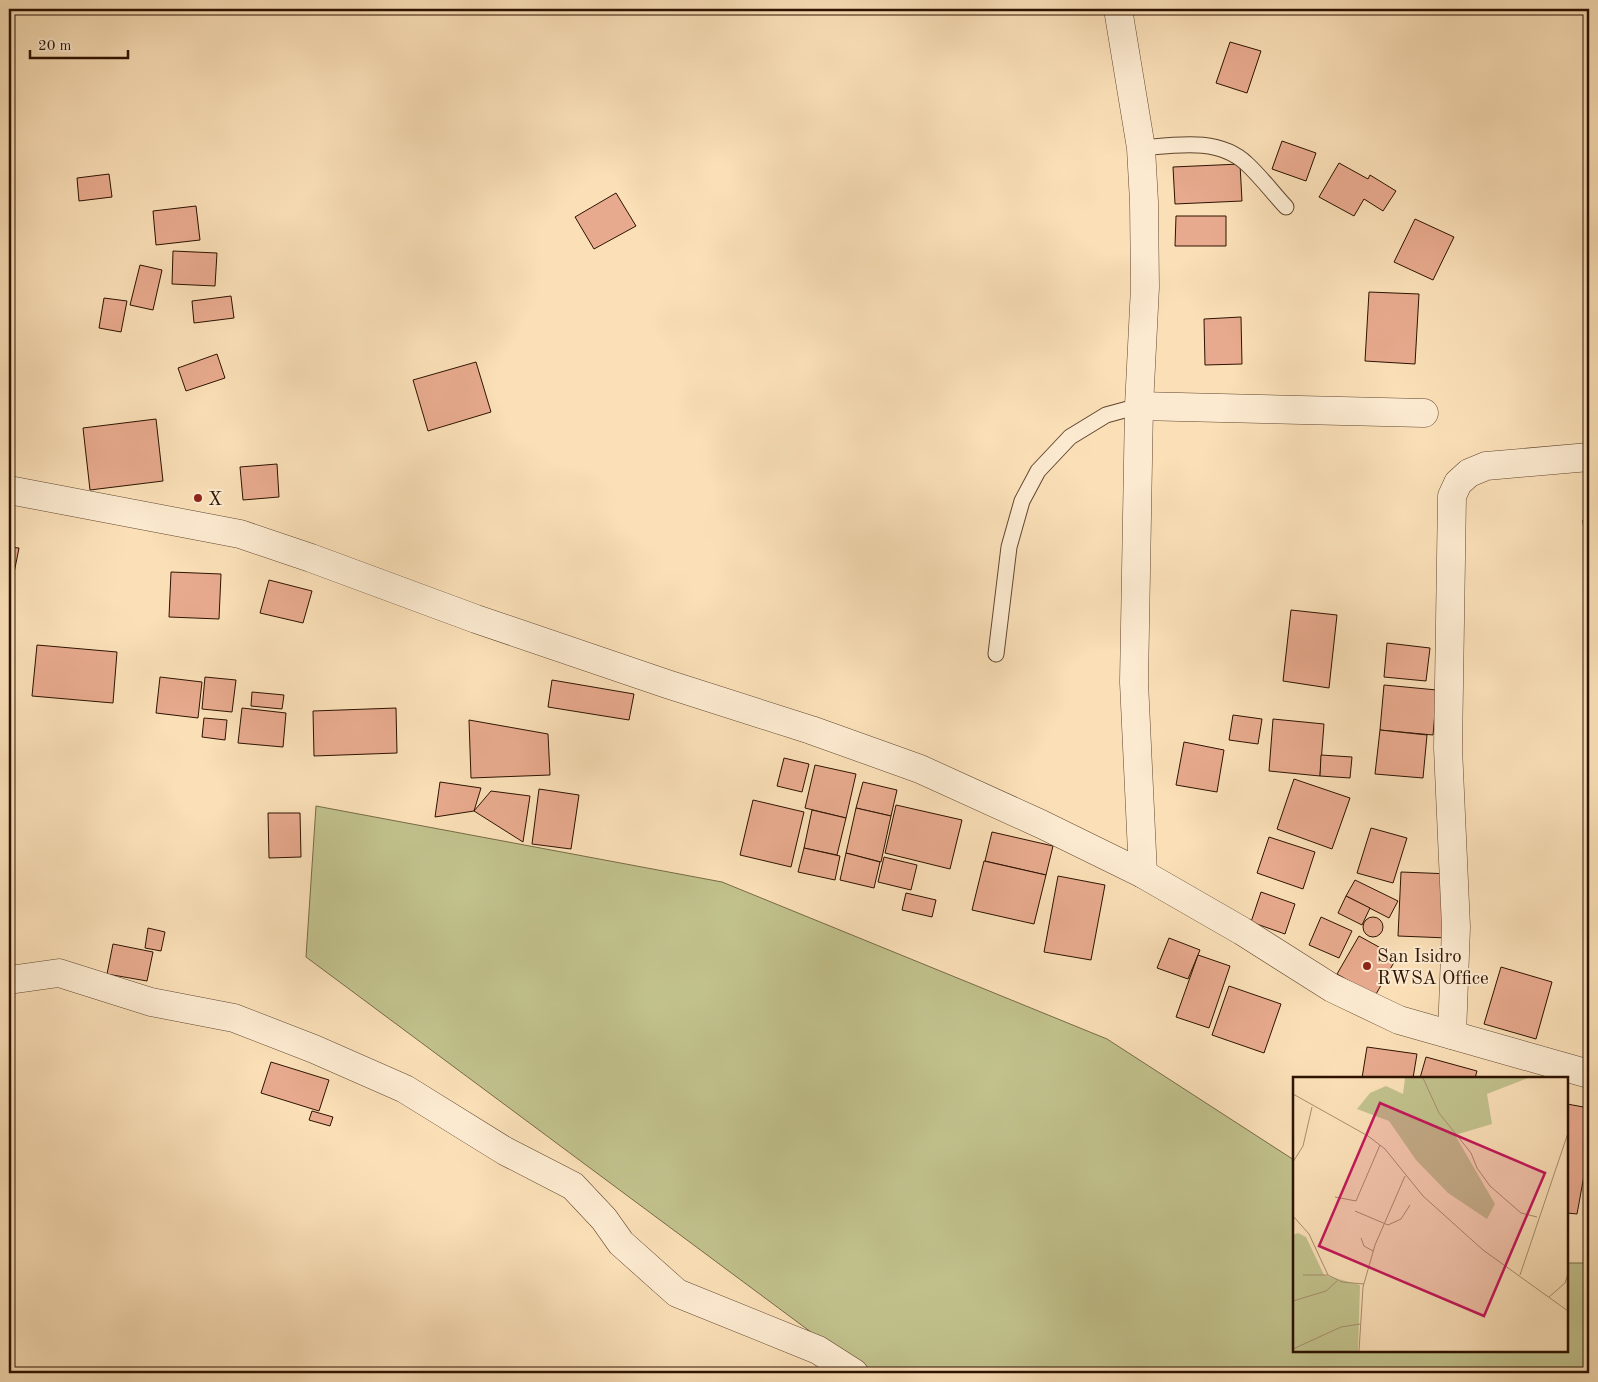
<svg xmlns="http://www.w3.org/2000/svg" width="1598" height="1382" font-family="'Old Standard TT',serif">
	<rect width="100%" height="100%" fill="#fadfb7"/>
	<filter id="stains"><feTurbulence type="fractalNoise" baseFrequency=".004" numOctaves="4"/><feColorMatrix values="0 0 0 0 .2 0 0 0 0 .09 0 0 0 0 .02 0 0 0 .5 -.17"/></filter>
	<radialGradient id="worn" r=".72"><stop offset=".6" stop-color="#630" stop-opacity="0"/><stop offset="1" stop-color="#630" stop-opacity=".3"/></radialGradient>
	<!-- green -->
	<path fill="#c1c18c" stroke="#776a46" d="M316 806 722 882 1107 1039 1294 1160V1351H1567V1263H1589V1373H866L306 957Z"/>
	<!-- building -->
	<g fill="#e8aa8e" stroke="#2d1300">
		<path d="M1230 42 1261 51 1247 93 1216 83Z"/>
		<path d="M1282 141 1316 153 1306 181 1272 169Z"/>
		<path d="M1339 163 1368 179 1370 175 1396 191 1383 211 1364 199 1354 216 1319 197Z"/>
		<path d="M1240 164 1242 201 1175 204 1173 167Z"/>
		<path d="M109 174 112 197 79 201 77 178Z"/>
		<path d="M616 193 636 226 594 249 575 217Z"/>
		<path d="M196 206 200 240 156 245 153 211Z"/>
		<path d="M1176 216H1226V246H1175Z"/>
		<path d="M1415 219 1454 237 1433 280 1394 262Z"/>
		<path d="M173 251 217 253 215 286 172 284Z"/>
		<path d="M140 265 162 270 153 310 130 305Z"/>
		<path d="M1369 292 1419 294 1415 364 1365 361Z"/>
		<path d="M231 296 234 318 194 323 192 301Z"/>
		<path d="M104 298 127 301 121 332 99 328Z"/>
		<path d="M1241 317 1242 364 1205 365 1204 319Z"/>
		<path d="M217 354 225 378 186 391 178 368Z"/>
		<path d="M476 362 491 412 428 431 413 380Z"/>
		<path d="M156 419 163 481 90 490 83 428Z"/>
		<path d="M277 464 279 497 243 500 240 467Z"/>
		<path d="M1583 520H1589V545L1585 546Z"/>
		<path d="M9 547 19 548 12 583 9 582Z"/>
		<path d="M171 572 221 574 219 619 169 617Z"/>
		<path d="M269 580 312 591 303 623 260 613Z"/>
		<path d="M1291 610 1337 615 1329 688 1283 681Z"/>
		<path d="M1387 643 1430 648 1426 681 1384 677Z"/>
		<path d="M37 645 117 652 113 703 32 696Z"/>
		<path d="M160 677 202 682 198 718 156 713Z"/>
		<path d="M205 677 236 680 232 712 202 709Z"/>
		<path d="M552 680 634 694 629 720 548 707Z"/>
		<path d="M1384 685 1437 690 1433 735 1380 730Z"/>
		<path d="M252 692 284 695 282 709 251 706Z"/>
		<path d="M242 708 286 713 283 747 238 743Z"/>
		<path d="M396 708 397 753 314 756 313 711Z"/>
		<path d="M1233 715 1262 719 1258 744 1229 740Z"/>
		<path d="M204 718 227 720 225 740 202 737Z"/>
		<path d="M1273 719 1324 724 1320 776 1269 771Z"/>
		<path d="M469 720 548 734 550 775 471 778Z"/>
		<path d="M1380 730 1427 735 1423 778 1375 774Z"/>
		<path d="M1184 742 1224 750 1217 792 1176 785Z"/>
		<path d="M1321 755 1352 757 1350 778 1320 776Z"/>
		<path d="M784 758 809 764 802 792 777 786Z"/>
		<path d="M815 765 856 774 846 818 805 808Z"/>
		<path d="M1294 779 1350 798 1332 849 1277 829Z"/>
		<path d="M440 782 481 788 474 811 435 817Z"/>
		<path d="M863 782 897 790 891 816 856 808Z"/>
		<path d="M539 789 579 795 571 849 532 844Z"/>
		<path d="M491 791 530 796 523 842 474 811Z"/>
		<path d="M753 800 804 812 791 867 740 855Z"/>
		<path d="M896 805 962 820 950 869 885 853Z"/>
		<path d="M856 808 891 816 881 862 846 853Z"/>
		<path d="M812 810 846 818 837 855 804 848Z"/>
		<path d="M268 813H300L301 857 269 858Z"/>
		<path d="M1371 828 1407 838 1393 883 1357 873Z"/>
		<path d="M992 832 1053 846 1046 875 985 861Z"/>
		<path d="M1269 837 1315 852 1303 889 1257 873Z"/>
		<path d="M804 848 840 856 835 880 798 872Z"/>
		<path d="M846 853 880 862 874 888 840 880Z"/>
		<path d="M884 857 917 865 911 890 878 882Z"/>
		<path d="M984 861 1046 875 1034 924 972 910Z"/>
		<path d="M1401 872 1451 874 1448 938 1398 936Z"/>
		<path d="M1058 876 1105 885 1091 960 1044 952Z"/>
		<path d="M1355 880 1398 901 1389 918 1346 896Z"/>
		<path d="M1261 892 1295 904 1285 934 1251 922Z"/>
		<path d="M906 893 936 900 932 917 902 910Z"/>
		<path d="M1346 896 1370 908 1362 925 1338 913Z"/>
		<circle cx="1373" cy="927" r="10"/>
		<path d="M1321 917 1352 931 1339 958 1309 945Z"/>
		<path d="M148 928 165 932 161 951 145 948Z"/>
		<path d="M1359 936 1397 957 1375 996 1337 974Z"/>
		<path d="M1169 938 1200 950 1188 979 1157 968Z"/>
		<path d="M113 944 153 952 147 981 107 974Z"/>
		<path d="M1198 955 1230 966 1209 1028 1176 1017Z"/>
		<path d="M1501 967 1552 982 1536 1039 1484 1024Z"/>
		<path d="M1229 986 1281 1004 1264 1053 1212 1035Z"/>
		<path d="M1367 1047 1417 1054 1413 1078H1362Z"/>
		<path d="M1426 1057 1477 1071 1475 1078H1420Z"/>
		<path d="M271 1062 329 1080 319 1111 261 1093Z"/>
		<path d="M1567 1104 1589 1108V1148L1577 1214 1567 1213Z"/>
		<path d="M312 1111 333 1117 330 1126 309 1120Z"/>
		<path d="M1589 1188V1214L1586 1213Z"/>
	</g>
	<g fill="none" stroke-linecap="round" stroke-linejoin="round">
		<defs>
			<g id="service">
				<path d="M1141 148C1176 145 1219 137 1247 164 1261 177 1273 193 1286 207"/>
				<path d="M996 654 1009 547 1022 501 1038 471 1070 437 1106 415 1139 406"/>
			</g>
			<g id="minor">
				<path d="M1118 9 1141 148 1144 202 1145 287 1139 406 1134 682 1143 874"/>
				<path d="M1139 406 1424 413"/>
				<path d="M9 980 59 973 151 1002 234 1018 314 1049 405 1089 505 1151 573 1186 604 1219 621 1243 677 1293 818 1350 854 1373"/>
				<path d="M1452 1035 1456 927 1448 748 1452 496 1458 483 1469 473 1486 466 1589 457"/>
			</g>
			<path id="tertiary" d="M9 490 240 534 311 558 476 619 667 684 811 730 920 769 1041 824 1143 874 1242 931 1332 988 1399 1020 1589 1074"/>
		</defs>
		<!-- service casing -->
		<use href="#service" stroke="#60462e" stroke-width="17"/>
		<!-- minor casing -->
		<use href="#minor" stroke="#60462e" stroke-width="29"/>
		<!-- tertiary casing -->
		<use href="#tertiary" stroke="#60462e" stroke-width="29"/>
		<!-- service -->
		<use href="#service" stroke="#fcead0" stroke-width="15"/>
		<!-- minor -->
		<use href="#minor" stroke="#fcead0" stroke-width="28"/>
		<!-- tertiary -->
		<use href="#tertiary" stroke="#fcead0" stroke-width="28"/>
	</g>
	<!-- markers -->
	<g fill="#8f2418" stroke="#fcead0" stroke-width="2">
		<circle cx="198" cy="498" r="5"/>
		<circle cx="1367" cy="966" r="5"/>
	</g>
	<g text-anchor="middle" stroke-width="4" stroke-linejoin="round" paint-order="stroke">
		<!-- poi labels -->
		<g font-size="19" fill="#2d1300" stroke="#fcead0" text-anchor="start">
			<text x="208" y="505">X</text>
			<text x="1377" y="962">San Isidro<tspan x="1377" dy="22">RWSA Office</tspan></text>
		</g>
	</g>
	<!-- overview -->
	<g transform="translate(1293 1077)">
		<rect width="275" height="275" fill="#fadfb7"/>
		<path d="M112 1H235L194 17 199 47 162 58 202 127 194 142 155 116 123 83 96 44 64 32 77 16 93 9 110 17ZM5 156 13 160 31 198 67 208 65 274H0V158Z" fill="#c1c18c"/>
		<path fill="none" stroke="#a88d6e" stroke-width="1" d="M130 1 146 36 178 76 184 91 197 109 228 136 244 140M0 17 75 59 92 72 130 119 190 173 275 234M0 85 10 69 19 30M42 120 63 124 87 68M62 134 95 148 108 142 117 128M0 139 16 157 35 198 49 205 71 207M68 161 71 169 80 174M10 198H35M227 198 275 56M256 220 272 206 275 197M0 224 33 214 44 204M0 272 48 250 67 247M66 274 70 210 82 168 112 99"/>
		<path fill="#c2185b" fill-opacity="0.15" stroke="#c2185b" stroke-width="2.5" d="M87 26 252 96 191 239 26 169Z"/>
		<rect width="275" height="275" fill="none" stroke="#2d1300" stroke-width="2.5"/>
	</g>
	<!-- margin -->
	<rect width="1598" height="1382" fill="none" stroke="#fadfb7" stroke-width="30"/>
	<rect x="10" y="10" width="1578" height="1362" fill="none" stroke="#2d1300" stroke-width="2.5"/>
	<rect x="15" y="15" width="1568" height="1352" fill="none" stroke="#2d1300"/>
	<!-- scale -->
	<path d="M30 50v8h98v-8" fill="none" stroke="#2d1300" stroke-width="2.5"/>
	<text x="38" y="50" font-size="15" fill="#2d1300" stroke="#fcead0" stroke-width="4" paint-order="stroke">20 m</text>
	<rect width="100%" height="100%" filter="url(#stains)"/>
	<rect width="100%" height="100%" fill="url(#worn)"/>
</svg>
